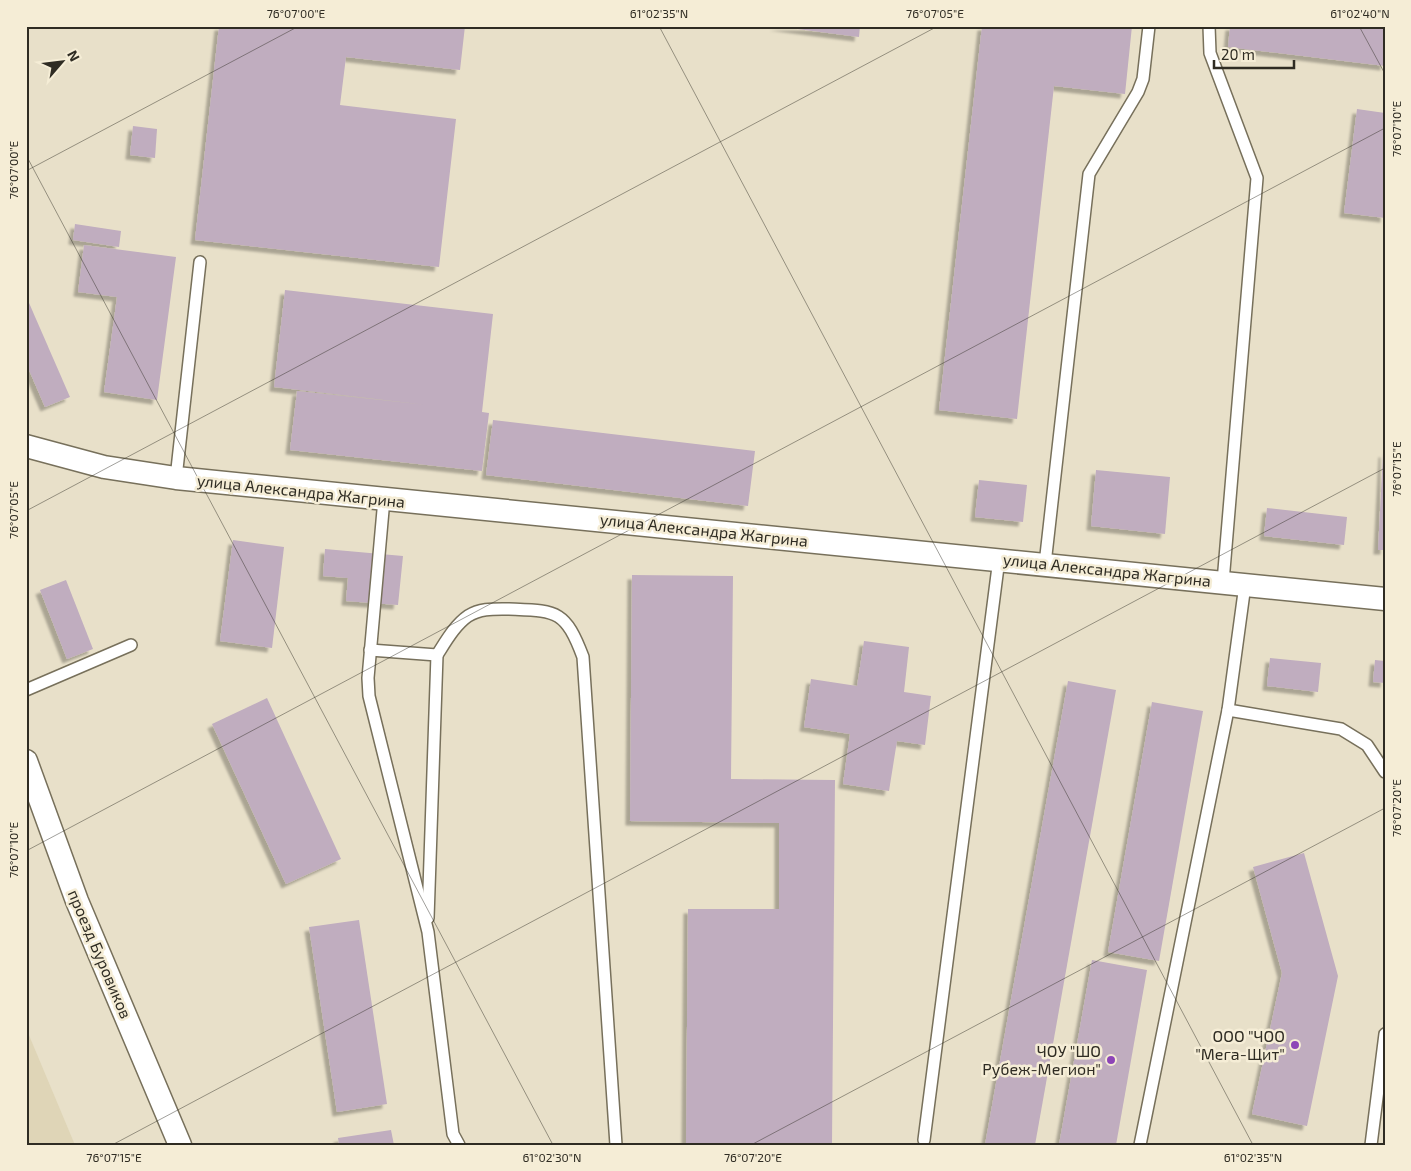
<svg xmlns="http://www.w3.org/2000/svg" width="1411" height="1171" font-family="'Exo 2',sans-serif">
	<defs>
		<filter id="shadow"><feDropShadow dx="-4.5" dy="4.5" stdDeviation="1" flood-color="#0004"/></filter>
	</defs>
	<rect width="100%" height="100%" fill="#e8e0c9"/>
	<!-- built -->
	<path fill="#dfd5b7" d="M26 1028 75 1145H26Z"/>
	<!-- building -->
	<g fill="#c0adbf" filter="url(#shadow)">
		<path d="M219 26H465L460 70 346 57 340 105 456 119 439 267 195 240Z"/>
		<path d="M774 26H860L859 37Z"/>
		<path d="M982 26H1132L1125 94 1054 86 1017 419 939 410Z"/>
		<path d="M1230 26H1385V66L1228 47Z"/>
		<path d="M1357 109 1385 113V218L1344 213Z"/>
		<path d="M133 126 157 129 155 158 130 155Z"/>
		<path d="M75 224 121 231 119 247 73 240Z"/>
		<path d="M84 245 176 257 157 400 104 392 117 297 78 292Z"/>
		<path d="M285 290 493 314 482 412 489 413 482 471 290 450 297 391 427 405 274 387Z"/>
		<path d="M26 296 70 397 45 407 26 363Z"/>
		<path d="M493 420 755 451 748 506 486 475Z"/>
		<path d="M1383 453H1385V550H1378Z"/>
		<path d="M1096 470 1170 477 1165 534 1091 526Z"/>
		<path d="M979 480 1027 485 1023 522 975 517Z"/>
		<path d="M1267 508 1347 517 1344 545 1264 536Z"/>
		<path d="M233 540 284 547 272 648 220 641Z"/>
		<path d="M325 549 403 556 398 605 346 601 348 578 323 576Z"/>
		<path d="M632 575 733 576 731 779 835 780 832 1145H686L688 909H779V823L630 821Z"/>
		<path d="M66 580 93 649 67 659 40 590Z"/>
		<path d="M864 641 909 647 904 692 931 696 925 745 897 741 889 791 843 784 850 734 804 727 811 679 857 686Z"/>
		<path d="M1270 658 1321 663 1318 692 1267 686Z"/>
		<path d="M1375 660 1385 661V683L1373 682Z"/>
		<path d="M1068 681 1116 690 1035 1145H985Z"/>
		<path d="M267 698 341 859 286 884 212 724Z"/>
		<path d="M1152 702 1203 711 1159 961 1108 952Z"/>
		<path d="M1304 853 1338 976 1307 1126 1252 1114 1282 973 1253 867Z"/>
		<path d="M359 920 387 1104 337 1112 309 927Z"/>
		<path d="M1092 960 1147 970 1116 1145H1059Z"/>
		<path d="M391 1130 394 1145H339L338 1138Z"/>
	</g>
	<g fill="none" stroke-linecap="round" stroke-linejoin="round">
		<defs>
			<g id="service">
				<path d="M1209 26 1210 53 1257 178 1223 582"/>
				<path d="M176 478 200 262"/>
				<path d="M384 499 368 678 369 696 428 932 453 1134 459 1145"/>
				<path d="M1045 564 1089 174 1138 92 1143 79 1149 26"/>
				<path d="M1245 585 1228 710 1341 729 1367 745 1385 772"/>
				<path d="M370 650 437 655C446 641 455 625 468 616 481 608 494 609 509 609 556 611 565 609 583 657L616 1145"/>
				<path d="M26 690 131 645"/>
				<path d="M428 918 437 655"/>
				<path d="M924 1140 999 559"/>
				<path d="M1140 1145 1228 710"/>
				<path d="M1371 1145 1385 1034"/>
			</g>
			<g id="minor">
				<path d="M26 446 104 467 176 478 1385 599"/>
				<path d="M26 761 77 901 180 1145"/>
			</g>
		</defs>
		<!-- service casing -->
		<use href="#service" stroke="#77705b" stroke-width="14"/>
		<!-- minor casing -->
		<use href="#minor" stroke="#77705b" stroke-width="25"/>
		<!-- service -->
		<use href="#service" stroke="#fff" stroke-width="11"/>
		<!-- minor -->
		<use href="#minor" stroke="#fff" stroke-width="22"/>
	</g>
	<!-- ticks -->
	<path fill="none" stroke="#2f2c23" stroke-width="1" stroke-opacity="0.45" d="M659 26 1253 1145M1359 26 1385 74M26 155 553 1145M26 171 299 26M26 511 938 26M26 851 1385 128M112 1145 1385 468M751 1145 1385 808"/>
	<!-- markers -->
	<g fill="#8d45b7" stroke="#f5edd6" stroke-width="2">
		<circle cx="1295" cy="1045" r="5"/>
		<circle cx="1111" cy="1060" r="5"/>
	</g>
	<g text-anchor="middle" stroke-width="5" stroke-linejoin="round" paint-order="stroke">
		<!-- street labels -->
		<g font-size="16" fill="#2f2c23" stroke="#f5edd6">
			<text transform="translate(301 491) rotate(6)" y="6">улица Александра Жагрина</text>
			<text transform="translate(704 530) rotate(6)" y="6">улица Александра Жагрина</text>
			<text transform="translate(1107 570) rotate(6)" y="6">улица Александра Жагрина</text>
			<text transform="translate(100 954) rotate(67)" y="6">проезд Буровиков</text>
		</g>
		<!-- poi labels -->
		<g font-size="16" fill="#2f2c23" stroke="#f5edd6" text-anchor="end">
			<text x="1285" y="1042">ООО "ЧОО<tspan x="1285" dy="18">"Мега-Щит"</tspan></text>
			<text x="1101" y="1057">ЧОУ "ШО<tspan x="1101" dy="18">Рубеж-Мегион"</tspan></text>
		</g>
	</g>
	<!-- border -->
	<rect width="1411" height="1171" fill="none" stroke="#f5edd6" stroke-width="55"/>
	<!-- north arrow -->
	<g transform="translate(62 62) rotate(62)" stroke="#f5edd6" stroke-width="4" paint-order="stroke">
	<path d="M0-4L9 19L0 12L-9 19Z" fill="#2f2c23"/>
	<text y="-8" font-size="14" font-weight="bold" text-anchor="middle" fill="#2f2c23">N</text>
	</g>
	<!-- scale -->
	<path d="M1214 60v8h80v-8" fill="none" stroke="#2f2c23" stroke-width="2.5"/>
	<text x="1221" y="60" font-size="15" fill="#2f2c23" stroke="#f5edd6" stroke-width="4" paint-order="stroke">20 m</text>
	<rect x="28" y="28" width="1356" height="1116" fill="none" stroke="#2f2c23" stroke-width="2"/>
	<g font-size="12" text-anchor="middle" fill="#2f2c23">
		<text x="296" y="18">76°07'00"E</text>
		<text x="659" y="18">61°02'35"N</text>
		<text x="935" y="18">76°07'05"E</text>
		<text x="1360" y="18">61°02'40"N</text>
		<text transform="translate(1397 129) rotate(-90)" y="4">76°07'10"E</text>
		<text transform="translate(14 170) rotate(-90)" y="4">76°07'00"E</text>
		<text transform="translate(1397 469) rotate(-90)" y="4">76°07'15"E</text>
		<text transform="translate(14 510) rotate(-90)" y="4">76°07'05"E</text>
		<text transform="translate(1397 808) rotate(-90)" y="4">76°07'20"E</text>
		<text transform="translate(14 850) rotate(-90)" y="4">76°07'10"E</text>
		<text x="114" y="1162">76°07'15"E</text>
		<text x="552" y="1162">61°02'30"N</text>
		<text x="753" y="1162">76°07'20"E</text>
		<text x="1253" y="1162">61°02'35"N</text>
	</g>
</svg>
